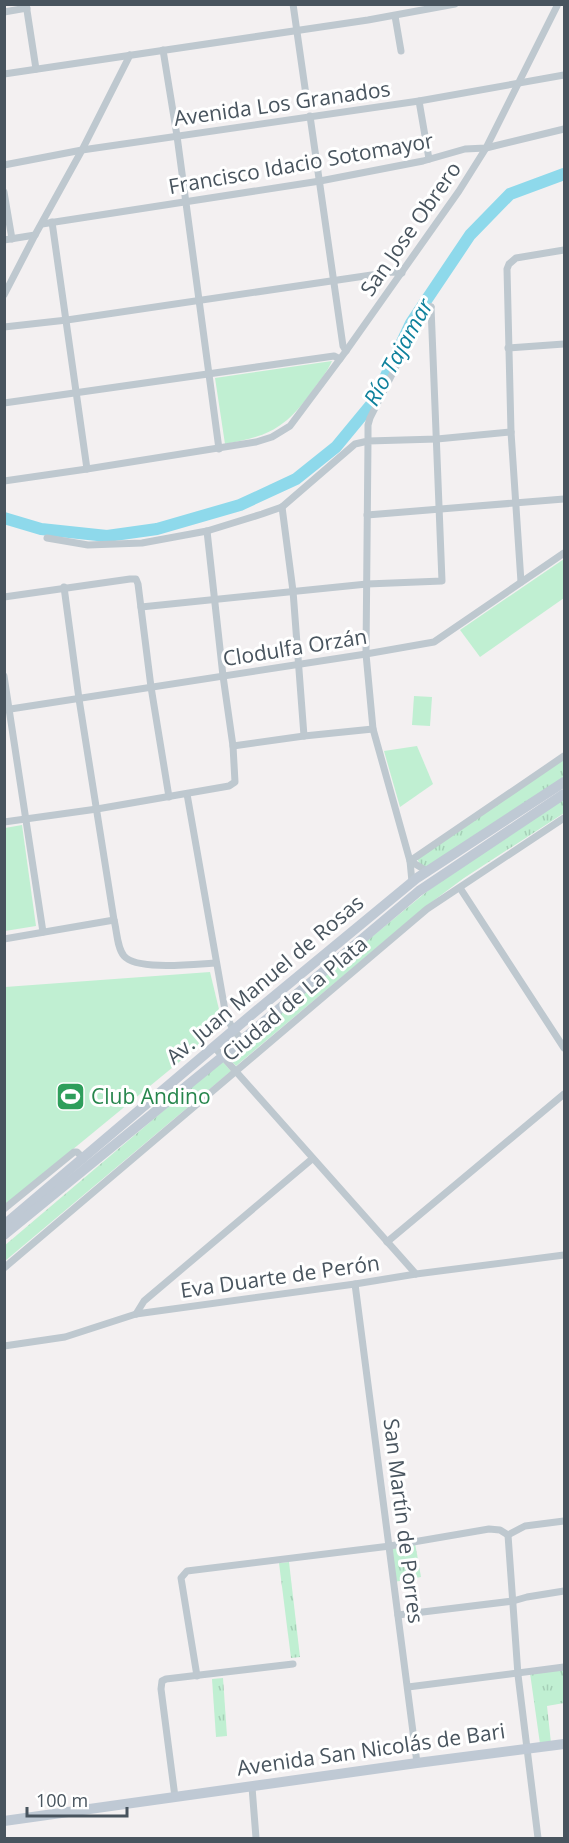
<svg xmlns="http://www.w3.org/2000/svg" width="569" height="1843" font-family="'Open Sans',sans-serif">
	<defs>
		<pattern id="grass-tufts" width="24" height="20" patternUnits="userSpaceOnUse" patternTransform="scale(1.5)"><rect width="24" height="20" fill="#c0efd2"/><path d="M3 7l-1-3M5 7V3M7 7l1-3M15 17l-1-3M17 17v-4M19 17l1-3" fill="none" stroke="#a6cfb7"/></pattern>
	</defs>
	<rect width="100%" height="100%" fill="#f3f0f1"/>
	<!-- grass -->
	<g fill="url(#grass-tufts)">
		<path d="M564 759V777L426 868 420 865 416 856Z"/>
		<path d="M564 799V813L464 878 425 907 236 1066 227 1056 430 889Z"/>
		<path d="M222 1061 231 1071 5 1261 4 1246Z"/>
		<path d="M415 1543 421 1577 394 1582 390 1546Z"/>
		<path d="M289 1562 300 1657 291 1658 279 1563Z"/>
		<path d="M564 1669V1703L547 1706 551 1743 540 1744 530 1673Z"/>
		<path d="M223 1678 227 1736 216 1737 212 1679Z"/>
	</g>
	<!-- park -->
	<g fill="#c0efd2">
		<path d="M332 361C327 373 318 382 311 393 284 429 269 436 225 444L215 378Z"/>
		<path d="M564 559V598L480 657 460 630Z"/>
		<path d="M414 696 432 697 430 726 412 725Z"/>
		<path d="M417 746 433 784 400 807 384 751Z"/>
		<path d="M22 825 36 926 5 931V828Z"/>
		<path d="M210 972 223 1026 5 1205V987Z"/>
	</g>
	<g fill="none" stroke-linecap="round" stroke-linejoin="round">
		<!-- river -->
		<path stroke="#8ed9eb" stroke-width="12" d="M4 518 41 529 107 536 157 529 240 505 296 479 336 447 374 401 411 323 470 235 510 194 564 174"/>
		<!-- street -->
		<g stroke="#bec8cf" stroke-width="7">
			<path d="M26 4 36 69"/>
			<path d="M293 4 306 95"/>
			<path d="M4 12 27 8"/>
			<path d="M395 16 401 51"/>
			<path d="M163 50 177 136 219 449"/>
			<path d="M4 74 368 20 455 4"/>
			<path d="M419 101 429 159"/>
			<path d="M310 116 343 346 346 351"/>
			<path d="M4 165 82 150 419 101 564 75"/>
			<path d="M4 192 12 239"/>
			<path d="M52 222 87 469"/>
			<path d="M42 224 320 181 423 161 465 149 486 148 564 129"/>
			<path d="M4 240 35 235"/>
			<path d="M4 295 35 235 82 150 130 55"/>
			<path d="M4 327 67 320 392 272 402 273"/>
			<path d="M508 348 564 344"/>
			<path d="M4 403 334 356 340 359"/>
			<path d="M4 481 87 469 256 442 272 437 290 426 346 351 459 191 486 148 558 4"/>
			<path d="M282 507 293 591 304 736"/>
			<path d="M367 515 564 499"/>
			<path d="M47 538 88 545 142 543 207 531 262 514 282 507 355 444 368 441V425L370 418 418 323 431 307"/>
			<path d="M521 582 511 432 507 269 509 264 516 258 564 250"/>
			<path d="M64 587 79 699 114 920C117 931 117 948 124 956 137 971 196 964 216 963"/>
			<path d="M4 597 130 579H136L138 584 151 687 169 797"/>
			<path d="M141 607 367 584 442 581 431 307"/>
			<path d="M4 676 43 932"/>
			<path d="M4 710 366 654 434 642 564 553"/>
			<path d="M233 746 304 736 373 729"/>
			<path d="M187 794 226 1016 234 1031 242 1039"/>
			<path d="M4 822 97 809 229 786 235 782 233 746 223 676 207 531"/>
			<path d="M427 871 410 861 373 729 366 654 368 441 437 439 511 432"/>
			<path d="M412 882 410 861 564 756"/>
			<path d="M460 888 564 1048"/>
			<path d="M4 939 114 920"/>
			<path d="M215 1048 416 1274"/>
			<path d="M4 1209 74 1152H77L84 1159"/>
			<path d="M387 1242 564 1094"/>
			<path d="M4 1268 427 909 564 818"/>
			<path d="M355 1284 417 1763"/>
			<path d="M136 1314 144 1301 312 1159"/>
			<path d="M4 1346 65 1337 136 1314 355 1284 416 1274 564 1255"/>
			<path d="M508 1535 518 1675 538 1838"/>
			<path d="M398 1615 513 1601 527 1597 564 1591"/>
			<path d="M197 1676 181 1578 187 1571 390 1546 489 1529 500 1530 508 1535 525 1526 564 1521"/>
			<path d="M408 1687 564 1667"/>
			<path d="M252 1787 256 1838"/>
			<path d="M175 1797 161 1689 162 1681 166 1679 293 1664"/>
		</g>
		<!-- secondary -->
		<g stroke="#bfc9d4" stroke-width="10">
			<path d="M4 1225 256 1011 417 878 564 782"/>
			<path d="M4 1235 222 1057 419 891 564 794"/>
			<path d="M4 1821 417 1763 564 1744"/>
		</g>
	</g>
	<!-- icons -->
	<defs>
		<symbol id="stadium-square" viewBox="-11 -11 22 22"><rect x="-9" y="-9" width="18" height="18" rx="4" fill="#2e9e5b" stroke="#fff"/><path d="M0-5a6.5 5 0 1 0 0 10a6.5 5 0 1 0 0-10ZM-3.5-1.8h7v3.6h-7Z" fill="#fff"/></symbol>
	</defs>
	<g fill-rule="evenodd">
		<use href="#stadium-square" x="54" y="1080" width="33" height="33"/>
	</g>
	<g text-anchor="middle" stroke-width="6" stroke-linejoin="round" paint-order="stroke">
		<!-- street labels -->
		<g font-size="21" fill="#48545e" stroke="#fff">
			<text transform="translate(282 104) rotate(-8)" y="7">Avenida Los Granados</text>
			<text transform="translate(301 164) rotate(-10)" y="7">Francisco Idacio Sotomayor</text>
			<text transform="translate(411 229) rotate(-55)" y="7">San Jose Obrero</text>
			<text transform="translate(295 648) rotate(-9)" y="7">Clodulfa Orzán</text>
			<text transform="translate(265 980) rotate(-40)" y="7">Av. Juan Manuel de Rosas</text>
			<text transform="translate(295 999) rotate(-40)" y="7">Ciudad de La Plata</text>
			<text transform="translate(280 1277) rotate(-8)" y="7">Eva Duarte de Perón</text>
			<text transform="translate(403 1521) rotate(83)" y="7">San Martín de Porres</text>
			<text transform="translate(371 1750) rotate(-8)" y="7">Avenida San Nicolás de Bari</text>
		</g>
		<!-- leisure labels -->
		<g font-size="21" fill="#27864d" stroke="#fff" text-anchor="start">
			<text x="91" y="1104">Club Andino</text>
		</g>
		<!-- water labels -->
		<g font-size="22" font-style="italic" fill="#0e819c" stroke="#fff">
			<text transform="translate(398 352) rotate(-61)" y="8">Río Tajamar</text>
		</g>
	</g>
	<!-- border -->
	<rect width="569" height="1843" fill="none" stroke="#48545e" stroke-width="12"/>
	<!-- scale -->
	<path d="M27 1807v9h100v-9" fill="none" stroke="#48545e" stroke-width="3"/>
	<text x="36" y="1807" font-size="18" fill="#48545e" stroke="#ffffff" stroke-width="4.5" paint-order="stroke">100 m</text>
</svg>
